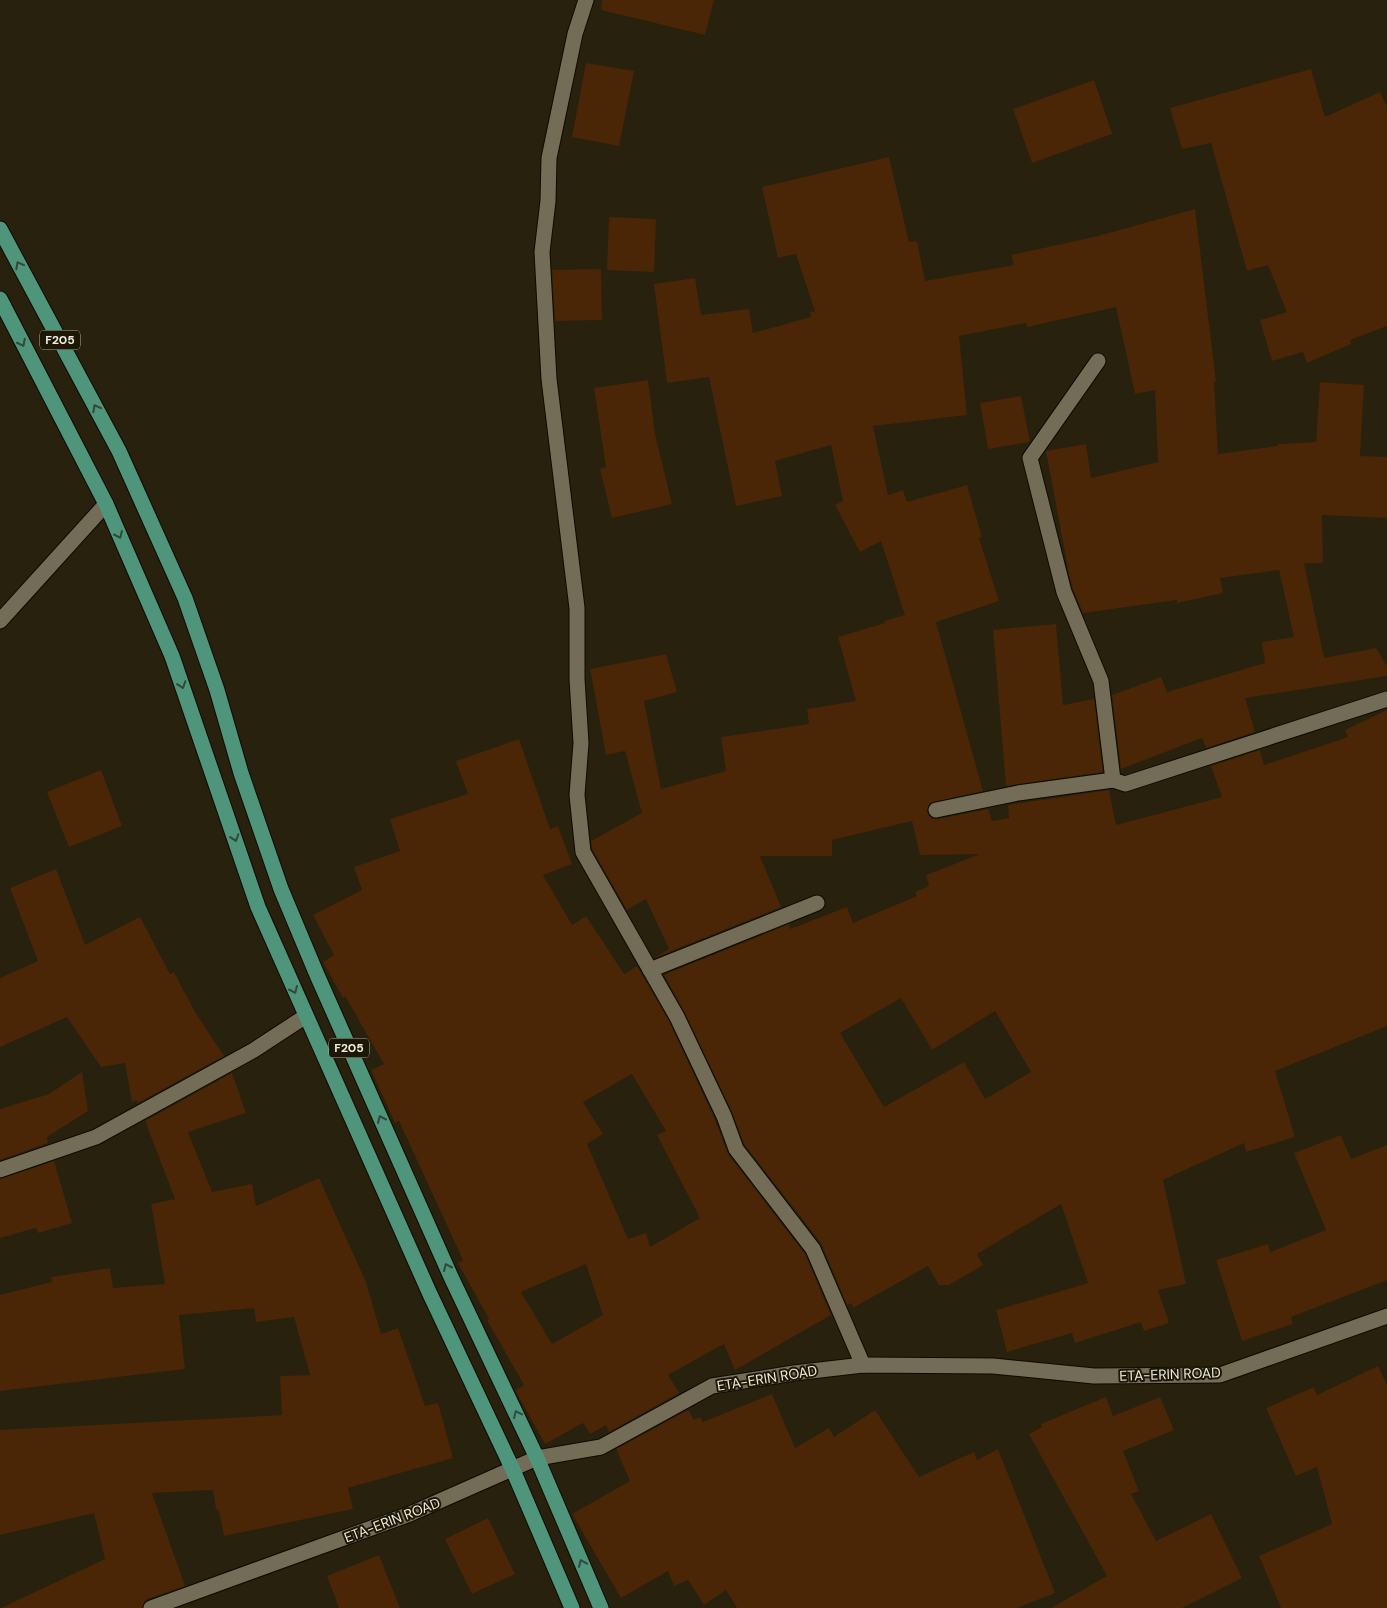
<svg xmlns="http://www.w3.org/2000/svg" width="1387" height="1608" font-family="'DM Sans',sans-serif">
	<rect width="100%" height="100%" fill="#27210e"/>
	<!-- building -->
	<g fill="#4a2506" fill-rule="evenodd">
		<path d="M602 0H714L705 35 601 10Z"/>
		<path d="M586 63 634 71 619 146 572 137Z"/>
		<path d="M1311 69 1325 117 1380 92 1387 107V326L1350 340 1351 344 1307 363 1303 352 1272 361 1260 320 1287 312 1268 265 1247 271 1211 143 1182 149 1170 108Z"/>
		<path d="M1094 80 1112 134 1032 163 1013 109Z"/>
		<path d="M889 157 909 242 917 241 925 281 1014 265 1011 255 1098 236 1195 209 1216 382H1214L1218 454 1278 446V444L1316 442 1320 382 1364 385 1360 456 1387 457V518L1322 515 1323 563H1304L1324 658 1376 648 1387 666V676L1245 698 1255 732 1206 748 1202 738 1121 769 1112 695 1161 677 1167 692 1265 663 1262 642 1294 637 1279 570 1220 578 1223 593 1177 603V600L1083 613 1073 589 1069 574 1046 451 1086 444 1091 478 1158 462 1155 390 1135 394 1116 307 1027 327 1026 323 959 336 967 415 873 426 888 495 903 490 907 502 967 485 982 537 979 538 999 601 936 622 983 791 930 803 927 811 929 816 933 819H938L988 809 992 821 1009 818 1008 805 1109 790 1116 825 1222 797 1211 766 1260 750 1264 765 1348 737 1345 730 1387 710V1026L1275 1071 1295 1137 1246 1152 1244 1143 1163 1180 1186 1284 1158 1290 1169 1323 1144 1331 1141 1322 1075 1343 1072 1333 1007 1352 996 1310 1088 1283 1061 1204 977 1254 983 1265 949 1285H939L928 1266 853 1308 851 1303 847 1305 821 1243 744 1144 732 1112 685 1013 664 975 789 924 790 929 847 907 853 923 917 896 915 892 929 886 926 875 980 854 920 855 912 821 832 840V856H760L781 907 654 958 669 949 646 899 627 910 592 849 591 841 642 813 625 751 606 755 590 669 666 654 677 692 644 701 661 789 726 771 721 737 809 724 807 709 856 701 838 637 885 623 884 621 905 615 881 541 860 552 835 505 843 501 831 445 775 461 782 496 736 506 709 377 667 383 654 284 695 278 701 315 749 309 753 333 811 317 810 312 815 311 796 254 778 258 762 187ZM901 998 932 1050 995 1011 1031 1072 985 1099 964 1062 884 1107 840 1033Z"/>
		<path d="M609 217 656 219 654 272 607 270Z"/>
		<path d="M601 269 602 320 555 321 552 270Z"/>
		<path d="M648 380 655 434 672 504 612 518 600 469 606 467 594 388Z"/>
		<path d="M1021 396 1030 442 988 449 980 403Z"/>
		<path d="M1056 624 1063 705 1094 699 1103 772 1006 786 993 630Z"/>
		<path d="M519 739 550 829 558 826 572 864 543 875 572 925 586 916 624 974 637 966 669 1021 715 1120 728 1154 805 1254 831 1315 735 1370 724 1344 668 1375 679 1393 609 1432 606 1425 590 1434 583 1423 545 1444 515 1390 524 1385 487 1320 489 1319 458 1263 463 1260 399 1121 395 1123 371 1070 384 1064 345 996 343 998 323 962 334 955 313 915 362 890 354 867 400 851 390 819 468 794 456 761ZM632 1074 666 1131 657 1135 700 1218 650 1247 646 1233 628 1239 587 1144 603 1134 583 1102ZM586 1264 603 1315 552 1344 521 1292Z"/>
		<path d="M101 770 122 826 69 847 47 792Z"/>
		<path d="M56 869 85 945 140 917 170 974 174 972 195 1012 224 1056 138 1103 136 1100 132 1102 125 1063 101 1067 67 1017 0 1047V978L38 961 10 888Z"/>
		<path d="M82 1072 88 1111 47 1137 48 1143 0 1160V1109L49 1094Z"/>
		<path d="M232 1073 246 1113 188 1132 212 1192 252 1184 256 1206 319 1178 366 1282 381 1334 398 1328 425 1406 438 1403 453 1458 348 1488 353 1509 224 1536 219 1511 216 1509 213 1490 152 1493 185 1586 147 1599 144 1602 142 1608H1L105 1559 94 1513 0 1535V1430L282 1415 280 1376 310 1375 294 1317 256 1322 254 1308 179 1315 185 1369 0 1391V1295L52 1282 51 1277 110 1268 113 1288 165 1284 151 1204 175 1199 145 1121Z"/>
		<path d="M1341 1135 1351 1159 1387 1145V1280L1291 1317 1293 1324 1242 1341 1216 1260 1268 1244 1270 1252 1326 1230 1294 1153Z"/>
		<path d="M54 1161 72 1223 38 1233 36 1228 0 1238V1179Z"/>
		<path d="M1378 1366 1387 1385V1608H1281L1259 1556 1332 1524 1317 1467 1296 1476 1266 1408 1314 1387 1317 1395Z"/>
		<path d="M772 1394 795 1448 829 1428 834 1437 875 1410 919 1477 974 1452 977 1460 998 1449 1055 1593 1017 1608H737L726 1590 704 1605 688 1580 674 1586 668 1571 621 1598 572 1514 630 1481 616 1449 688 1410 694 1420 700 1417 703 1422Z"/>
		<path d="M1106 1397 1113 1416 1160 1397 1174 1430 1123 1451 1139 1491 1131 1494 1156 1541 1211 1514 1242 1578 1182 1608H1051L1107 1576 1029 1434 1042 1427 1041 1424Z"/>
		<path d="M488 1518 515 1574 472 1594 445 1539Z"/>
		<path d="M379 1555 400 1608H339L327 1576Z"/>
	</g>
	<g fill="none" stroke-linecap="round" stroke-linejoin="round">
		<defs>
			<g id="minor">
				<path d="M586 0 575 34 549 158 548 201 542 252 549 379 577 608V679L581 743 577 795 583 852 677 1017 724 1116 736 1149 813 1249 863 1365"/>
				<path d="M1098 361 1030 458 1064 592 1101 681 1113 780 1125 784 1387 699"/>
				<path d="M0 621 106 504"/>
				<path d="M936 810 1018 793 1113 780"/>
				<path d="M650 970 817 903"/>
				<path d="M0 1170 96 1137 254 1050 306 1016"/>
				<path d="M151 1608 410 1514 537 1458 601 1447 712 1386 794 1373 863 1365 993 1366 1094 1376 1220 1375 1387 1316"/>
			</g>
			<g id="major">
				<path d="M0 229 119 451 185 598 217 690 241 773 281 889 317 975 451 1277 537 1458 601 1608"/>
				<path d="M0 299 106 504 172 656 258 907 429 1292 513 1470 572 1608"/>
			</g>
		</defs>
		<!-- minor casing -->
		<use href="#minor" stroke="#100a00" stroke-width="17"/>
		<!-- major casing -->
		<use href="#major" stroke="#100a00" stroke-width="17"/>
		<!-- minor -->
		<use href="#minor" stroke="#736d58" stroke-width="15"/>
		<!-- major -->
		<use href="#major" stroke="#4e957c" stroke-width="15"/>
	</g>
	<!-- one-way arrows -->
	<defs><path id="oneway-chevron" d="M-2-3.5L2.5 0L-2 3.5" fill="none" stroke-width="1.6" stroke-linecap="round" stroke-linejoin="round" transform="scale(1.25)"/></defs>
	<g stroke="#314a35">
		<use href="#oneway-chevron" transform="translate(19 265) rotate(-118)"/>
		<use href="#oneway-chevron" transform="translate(22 343) rotate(63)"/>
		<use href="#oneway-chevron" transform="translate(96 408) rotate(-118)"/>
		<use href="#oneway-chevron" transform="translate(119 535) rotate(66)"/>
		<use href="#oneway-chevron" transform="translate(182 685) rotate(71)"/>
		<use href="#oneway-chevron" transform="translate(235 838) rotate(71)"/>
		<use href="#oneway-chevron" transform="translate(294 990) rotate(66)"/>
		<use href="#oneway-chevron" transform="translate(381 1119) rotate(-114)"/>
		<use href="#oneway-chevron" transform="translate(447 1267) rotate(-114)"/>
		<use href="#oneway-chevron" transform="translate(517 1414) rotate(-115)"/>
		<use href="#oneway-chevron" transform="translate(582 1563) rotate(-113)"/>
	</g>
	<g text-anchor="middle" stroke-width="4" stroke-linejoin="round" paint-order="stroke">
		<!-- shield labels -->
		<g fill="#1d1806" stroke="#b0ac9e" stroke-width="1">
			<rect x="40" y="330.5" width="40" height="19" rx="4"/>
			<rect x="329" y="1038.5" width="40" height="19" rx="4"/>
		</g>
		<g font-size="12" font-weight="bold" fill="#efebdf">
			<text x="60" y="344">F205</text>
			<text x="349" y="1052">F205</text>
		</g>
		<!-- street labels -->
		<g font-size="14" fill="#efebdf" stroke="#1d1806">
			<text transform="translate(1170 1374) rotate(-2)" y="5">ETA-ERIN ROAD</text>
			<text transform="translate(767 1378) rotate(-9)" y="5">ETA-ERIN ROAD</text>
			<text transform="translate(392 1520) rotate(-21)" y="5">ETA-ERIN ROAD</text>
		</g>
	</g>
</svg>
